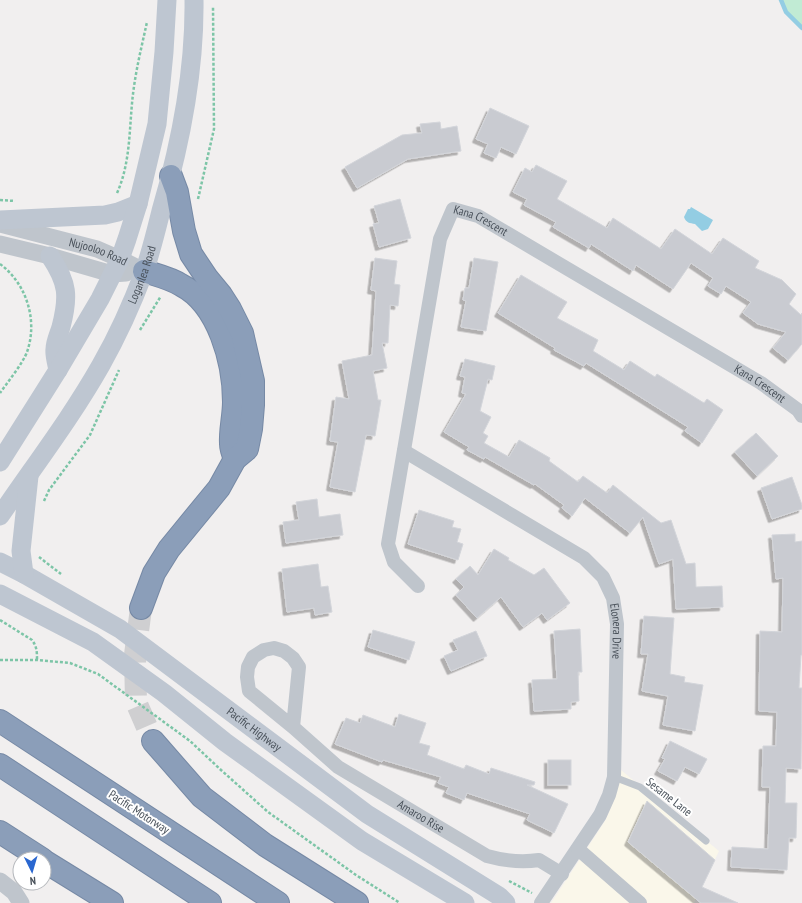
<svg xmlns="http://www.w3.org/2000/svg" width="802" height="903" font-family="'PT Sans Narrow',sans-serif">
	<defs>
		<filter id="shadow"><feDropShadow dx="-3.5" dy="3.5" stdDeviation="0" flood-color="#0004"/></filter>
	</defs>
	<rect width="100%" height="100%" fill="#f1efef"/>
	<!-- commercial -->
	<path fill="#faf7ea" d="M621 770 719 851 694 903H551L605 821 617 792Z"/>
	<!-- green -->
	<path fill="#c1ebd4" d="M781 0H802V28L786 12Z"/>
	<!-- water -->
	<path fill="#93cde3" d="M691 207 713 220 708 229 702 231 695 224C690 223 686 223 684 217L688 209H690Z"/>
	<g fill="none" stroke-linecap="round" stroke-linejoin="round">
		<!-- stream -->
		<path stroke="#93cde3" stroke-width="4.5" d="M781 0 786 12 802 28"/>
	</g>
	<!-- building -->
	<g fill="#c9cbd1" stroke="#d3d5da" filter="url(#shadow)">
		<path d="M490 108 529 126 516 154 501 147 496 158 484 153 488 144 476 139Z"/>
		<path d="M440 122 441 129 457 126 461 151 408 159 357 188 345 167 402 135 422 133 420 124Z"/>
		<path d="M536 165 567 181 557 199 607 228 613 218 661 249 675 229 712 254 723 238 759 261 755 268 782 280 796 294 789 304 801 315 802 313V344L788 360 773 348 786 332 758 324 743 313 751 302 726 286 721 294 708 286 713 278 691 263 673 289 636 265 633 271 591 244 589 248 553 227 556 222 524 205 527 199 513 192 525 168 532 172Z"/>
		<path d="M400 199 411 238 379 247 373 224 379 223 374 206Z"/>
		<path d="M375 258 397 261 394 284 400 285 398 306 390 305 388 343H382L387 368 373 371 378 400H381L375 436 366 435 355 492 330 487 338 442 330 441 336 397 349 399 342 361 372 355 376 291 371 290Z"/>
		<path d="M474 258 498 262 486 331 461 327 466 301 463 300 465 288H469Z"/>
		<path d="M521 275 567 302 557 318 598 340 593 351 624 370 630 361 655 377 657 374 704 403 707 399 723 410 702 443 685 431 688 427 642 398 586 363 584 366 554 350 555 348 498 313Z"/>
		<path d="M465 359 495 366 492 380 488 379 480 411 491 417 483 433 488 436 484 443 509 457 519 440 550 458 549 461 578 482 583 476 607 493 613 485 661 523 671 520 686 564 695 563 696 587 722 586 723 607 676 609 673 559 659 564 643 517 630 533 585 498 572 516 562 508 564 505 535 484 534 485 485 457 484 459 467 450 469 447 444 432 466 394 462 393 465 377 460 376Z"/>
		<path d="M756 433 778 456 757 476 735 452Z"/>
		<path d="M792 477 802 505V509L772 519 761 488Z"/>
		<path d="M317 499 319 517 340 514 343 535 286 543 283 522 299 520 296 502Z"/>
		<path d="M419 510 454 521 452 527 461 529 457 542 463 544 458 560 408 544Z"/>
		<path d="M795 534V542L802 541V655H801L799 688H802L801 769 786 768 785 803H797L796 838H789L787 870 731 867 732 847 768 849 770 787H762L763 746H776L777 712 759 711 760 631 782 632 783 578 776 579 772 535Z"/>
		<path d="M494 549 509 558 508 560 534 575 544 568 570 603 547 620 542 613 523 627 501 597 477 618 456 595 464 587 456 579 470 566 478 575Z"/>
		<path d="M318 564 321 587 328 586 332 612 315 615 314 608 287 612 282 569Z"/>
		<path d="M644 616 674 618 670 674 685 677 684 682 703 685 695 731 663 725 668 696 642 691 648 654H641Z"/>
		<path d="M580 629 582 672H578L579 701 571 702V709L534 711 532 680 557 679 554 631Z"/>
		<path d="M373 630 415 642 409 660 368 647Z"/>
		<path d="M476 631 487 656 451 671 444 656 458 650 453 640Z"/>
		<path d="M399 714 426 723 419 743 430 746 427 755 464 769 466 765 489 774 491 768 535 782 534 785H527L568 804 554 833 527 820 530 814 467 793 464 800 446 793 449 787 438 783 441 777 383 760 382 762 335 744 346 718 360 723 363 715 395 727Z"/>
		<path d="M670 741 707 759 699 774 685 767 677 781 658 771 665 759 662 758Z"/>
		<rect x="548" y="760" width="23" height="25"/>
		<path d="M647 801 715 860 702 887 738 903H701L628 842Z"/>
	</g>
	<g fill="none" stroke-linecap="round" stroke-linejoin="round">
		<!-- motorway-tunnel -->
		<path stroke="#cfcfd1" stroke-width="22" stroke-dasharray="22 11" stroke-linecap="butt" d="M141 608 135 655 136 702 153 741"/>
		<defs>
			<g id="motorway">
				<path d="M144 271C156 275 170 278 181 285 219 304 234 363 234 402 234 416 230 431 231 444 231 449 233 454 235 459"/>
				<path d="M141 608 154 573 169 549 219 488 235 459 247 449 251 429 253 405V381L242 333 230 309 221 295 207 278 191 254 184 231 177 192 171 176"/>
				<path d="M0 721 278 903"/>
				<path d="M153 741 202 797 265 845 357 903"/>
				<path d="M0 765 210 903"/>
				<path d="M0 832 42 859"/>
				<path d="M44 861 112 903"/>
			</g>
		</defs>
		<!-- motorway casing -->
		<use href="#motorway" stroke="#7689a5" stroke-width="24"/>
		<!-- path -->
		<g stroke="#7dc5a7" stroke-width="2.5" stroke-dasharray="3 2" stroke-linecap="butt">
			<path d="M117 193C131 162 129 127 133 94 136 69 142 45 147 22"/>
			<path d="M198 199 214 129 213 6"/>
			<path d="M0 200 15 201"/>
			<path d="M0 264C27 284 38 321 27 352 23 363 7 383 0 393"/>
			<path d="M140 330 161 296"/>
			<path d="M44 501 49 490 90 435 119 370"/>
			<path d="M39 557 61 574"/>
			<path d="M0 620 32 640C37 647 37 652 37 660"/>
			<path d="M0 660H37L70 663 98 674 190 741 221 770 268 812 356 875 400 903"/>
			<path d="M509 881 532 893"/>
		</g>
		<!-- service -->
		<path stroke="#bfc5cc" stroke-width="7" d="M614 777 640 787 706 841"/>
		<!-- minor -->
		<g stroke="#bfc5cc" stroke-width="14">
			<path id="s1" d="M404 451 584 558 603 577 613 598 617 624 614 777 609 795 600 815 541 903"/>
			<path id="s2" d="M418 586 394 562 388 544 440 239 453 209 478 216 761 383 798 410 802 416"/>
			<path id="s3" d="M293 727 299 667 293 658 284 651 274 648 264 650 253 657 248 667 247 677 249 691 293 727 338 767 487 856C505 861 520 863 539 860L562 874"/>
			<path d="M578 849 640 903"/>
		</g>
		<!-- tertiary -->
		<g stroke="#bfc5cc" stroke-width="17">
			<path id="s4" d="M0 224 97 249 120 259 144 271"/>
			<path d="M0 244 50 256 112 274 126 273"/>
			<path d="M0 881 14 892 21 903"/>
		</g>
		<!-- secondary -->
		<g stroke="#bec6d1" stroke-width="19">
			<path d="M0 220 105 215 118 212 138 204"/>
			<path d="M50 256C68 283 69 296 61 327 59 334 55 342 55 349 54 355 57 364 58 370"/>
			<path d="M0 462 58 370 100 299 120 259 127 239 138 204 157 124 164 52 167 0"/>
			<path id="s5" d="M0 516C34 466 71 418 101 365 118 335 132 304 144 272 151 252 156 231 161 211 181 142 195 72 194 0"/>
			<path id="s6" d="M0 562 24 574 120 629 367 814 499 896 506 903"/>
			<path d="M24 574 21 551 29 476"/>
			<path d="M0 594 93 642 164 693 225 742 362 841 465 903"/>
		</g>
		<!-- motorway -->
		<use href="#motorway" stroke="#8b9eb9" stroke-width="22"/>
	</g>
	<g text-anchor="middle" stroke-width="4" stroke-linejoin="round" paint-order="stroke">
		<!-- street labels -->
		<g font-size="12" fill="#49515a" stroke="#fff">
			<text dy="4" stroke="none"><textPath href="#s2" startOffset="425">Kana Crescent</textPath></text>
			<text dy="4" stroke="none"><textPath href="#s4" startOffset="102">Nujooloo Road</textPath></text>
			<text dy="4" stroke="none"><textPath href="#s5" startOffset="281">Loganlea Road</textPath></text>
			<text dy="4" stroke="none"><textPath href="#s2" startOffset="749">Kana Crescent</textPath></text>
			<text dy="4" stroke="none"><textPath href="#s1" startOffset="293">Elonera Drive</textPath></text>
			<text dy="4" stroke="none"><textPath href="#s6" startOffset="305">Pacific Highway</textPath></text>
			<text transform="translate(669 797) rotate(38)" y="4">Sesame Lane</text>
			<text transform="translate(139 812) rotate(33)" y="4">Pacific Motorway</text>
			<text dy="4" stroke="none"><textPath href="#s3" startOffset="365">Amaroo Rise</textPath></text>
		</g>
	</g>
	<!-- north arrow -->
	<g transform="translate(32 871) rotate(175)"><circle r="19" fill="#ffffff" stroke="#b6b9bd"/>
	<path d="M0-3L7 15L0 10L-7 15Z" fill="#2a67d0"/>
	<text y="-6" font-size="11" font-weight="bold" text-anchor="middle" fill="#49515a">N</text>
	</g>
</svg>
